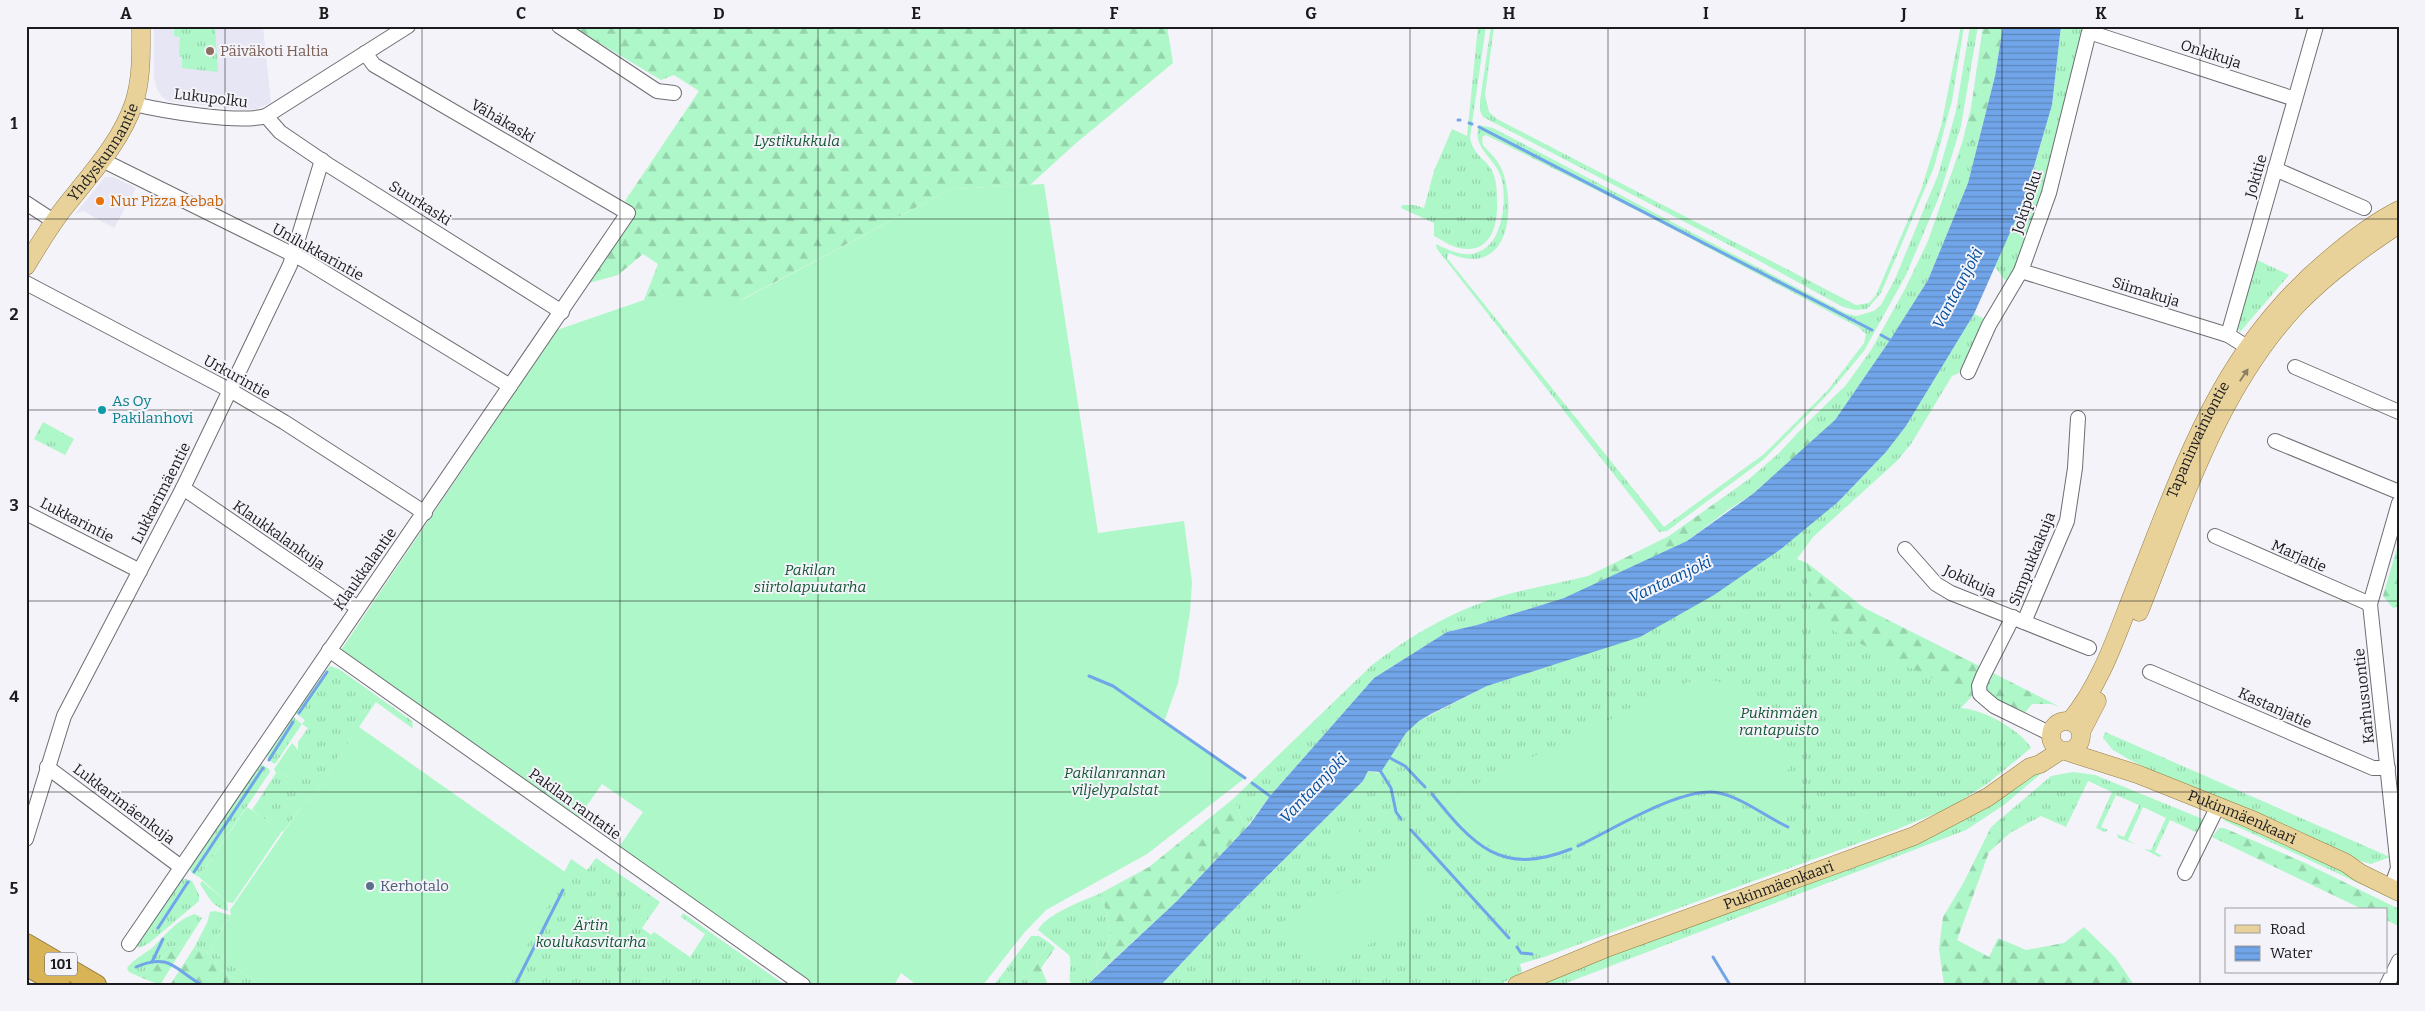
<svg xmlns="http://www.w3.org/2000/svg" width="2425" height="1011" font-family="Bitter,serif">
	<defs>
		<pattern id="grass-tufts" width="24" height="20" patternUnits="userSpaceOnUse" patternTransform="scale(1.25)"><rect width="24" height="20" fill="#aef7c8"/><path d="M3 7l-1-3M5 7V3M7 7l1-3M15 17l-1-3M17 17v-4M19 17l1-3" fill="none" stroke="#95d3ab"/></pattern>
		<pattern id="forest-firs" width="22" height="20" patternUnits="userSpaceOnUse" patternTransform="scale(1.25)"><rect width="22" height="20" fill="#aef7c8"/><path d="M5 1l3.5 6h-7zM16 11l3.5 6h-7z" fill="#95d3ab"/></pattern>
		<pattern id="water-rules" width="6" height="5" patternUnits="userSpaceOnUse" patternTransform="scale(1.25)"><rect width="6" height="5" fill="#71a5e9"/><path d="M0 2.5h6" fill="none" stroke="#5c86bc"/></pattern>
	</defs>
	<rect width="100%" height="100%" fill="#f3f3f9"/>
	<!-- built -->
	<g fill="#e6e6f4">
		<path d="M154 26H263L271 103 256 109 245 110 169 101 162 97 157 89 154 78Z"/>
		<path d="M105 177H113L136 188 114 228 83 211 75 214Z"/>
	</g>
	<!-- grass -->
	<g fill="url(#grass-tufts)" fill-rule="evenodd">
		<path d="M174 26H215L218 72 182 68V57H179L180 37 174 36Z"/>
		<path d="M1478 26H1486L1470 138C1475 159 1487 158 1493 173 1497 182 1497 194 1497 204 1498 227 1489 255 1459 248 1450 246 1442 240 1434 236V223L1401 208 1402 205H1414L1424 208 1434 171 1452 129 1467 136Z"/>
		<path d="M1491 26H1494L1485 95 1489 112 1497 119 1856 305 1869 303 1876 295 1921 190 1941 126 1961 26H1964L1952 101 1934 167 1881 293 1867 309 1855 310 1843 307 1754 258 1483 117 1480 111V101Z"/>
		<path d="M1970 26H1978L1961 126 1939 197 1906 275 1864 351 1828 394 1763 460 1667 531 1659 532 1437 249 1436 244C1454 253 1472 261 1489 245 1504 230 1508 191 1499 172 1491 156 1472 146 1479 125L1493 128 1845 313 1856 316 1874 311 1881 305 1895 279 1938 175 1956 111ZM1486 135 1642 213 1858 327 1866 334 1864 343 1828 390 1764 454 1664 527 1447 258 1449 253C1456 256 1464 259 1471 259 1514 260 1513 197 1502 170 1498 160 1490 153 1483 145L1482 137Z"/>
		<path d="M2061 26H2086L2035 223 2008 284 1995 267 2028 189 2052 105Z"/>
		<path d="M1962 143H1978L1968 183 1928 280 1890 340 1835 420 1820 435 1807 423 1846 385 1871 350 1905 289 1928 241Z"/>
		<path d="M2255 259 2289 275 2240 332 2236 325Z"/>
		<path d="M1974 314 1983 318 1984 325 1966 370 1952 376 1911 444 1897 461 1813 537 1797 559 1807 563 1864 608 1981 667 1971 697 1961 708C1982 709 2021 730 2031 748L1987 784 1949 808 1900 828 1544 957 1520 964 1522 974 1498 985H1161L1209 934 1363 781 1368 771 1378 773 1390 758 1406 733 1419 721 1487 686 1562 661 1838 502 1886 452 1906 426Z"/>
		<path d="M43 422 74 439 65 455 34 439Z"/>
		<path d="M1778 454 1785 466 1754 493 1728 510 1718 501 1749 479Z"/>
		<path d="M1588 576V584L1591 587 1564 598 1477 625 1447 632 1374 678 1270 796 1246 828C1240 819 1239 809 1233 799L1372 665C1406 639 1442 617 1483 602 1516 590 1553 585 1588 576Z"/>
		<path d="M330 666 339 669 412 721 413 727 412 728 376 702 309 801 303 804 283 832 252 810 276 773 289 777 298 753V742L308 728 302 724 275 764 268 760 267 753 292 716 302 724 305 720 295 713Z"/>
		<path d="M2105 732 2390 857 2371 864 2354 859 2172 780 2130 760 2113 750 2103 738Z"/>
		<path d="M261 764 269 769 270 772 199 877 192 873 189 868Z"/>
		<path d="M2042 766 2045 770 2043 772 2004 805 1966 830 1561 985H1546L1545 982 1592 960 1886 852Z"/>
		<path d="M2073 772 2095 775 2205 820 2199 831 2196 832 2170 820 2155 852 2162 856 2159 857 2144 849 2151 850 2166 818 2143 807 2128 840 2135 844 2118 838 2117 834 2124 837 2139 805 2116 795 2101 827 2108 830 2105 832 2096 828 2112 792 2088 781 2066 827 2041 816 2010 833 1991 827 2051 776Z"/>
		<path d="M2231 819 2399 897V902L2223 820Z"/>
		<path d="M596 858 660 902 642 928 651 935 654 932 690 957 705 934 681 917 683 913 785 985H506L571 859 587 870Z"/>
		<path d="M182 878 192 881 199 895V901L148 944 139 948 136 945Z"/>
		<path d="M202 881 227 902 228 911C211 906 209 897 200 884Z"/>
		<path d="M1101 893C1109 923 1118 938 1096 964L1098 974 1087 985H1074L1070 982C1069 973 1072 963 1069 955L1038 930C1046 914 1085 900 1101 893Z"/>
		<path d="M215 911 230 915 210 949 260 985H242L223 971 207 952 194 948 207 923 210 912Z"/>
		<path d="M195 914 202 918 183 948 172 946 156 965 147 968 140 977 129 972 127 968C134 959 143 955 152 948 165 936 177 919 195 914Z"/>
		<path d="M1031 936H1039L1047 941V946L1023 985H994Z"/>
	</g>
	<!-- forest -->
	<g fill="url(#forest-firs)">
		<path d="M571 26H1167L1173 63 1075 144 1030 185 951 189 741 300H644L658 264 643 254 618 275 589 283 634 211 625 201 699 91 674 75 661 80Z"/>
		<path d="M1983 26H2003L1995 76 1978 143H1962L1971 108Z"/>
		<path d="M1807 423 1820 435 1785 466 1778 454Z"/>
		<path d="M1718 501 1728 510 1687 541 1591 587 1588 584V576L1669 536Z"/>
		<path d="M2399 541V606L2393 608 2383 596Z"/>
		<path d="M1807 563 1864 608 1981 667 1971 697 1811 620Z"/>
		<path d="M1991 672 2060 707 2051 704H2032L2022 716 1987 698 1984 683Z"/>
		<path d="M1233 799C1239 809 1240 819 1246 828L1177 901 1098 974 1096 964C1118 938 1109 923 1101 893L1149 867Z"/>
		<path d="M1991 827 2010 833 1989 852 1957 940 1989 957 1998 938 2026 950 2064 943 2084 927 2115 957 2134 985H1944L1939 949 1943 917 1964 882Z"/>
		<path d="M2219 828H2224L2303 862 2399 909V926L2386 920V910H2364L2212 837Z"/>
		<path d="M1047 941 1055 948 1041 968 1048 985H1023L1047 946Z"/>
		<path d="M172 946 183 948 160 985 140 977 147 968 156 965Z"/>
		<path d="M194 948 207 952 223 971 242 985H170Z"/>
	</g>
	<!-- garden -->
	<g fill="#aef7c8">
		<path d="M1044 184 1098 533 1184 521 1192 582 1190 612 1178 683 1164 722 1245 778 1147 854 1046 910 1024 933 983 985H917L901 973 894 985H814L619 847 643 812 602 784 578 818 341 650 557 330 644 300H742L951 189Z"/>
		<path d="M1702 679C1729 680 1753 698 1776 712L1761 736 1796 754 1784 778 1803 789 1785 821C1747 801 1727 782 1683 792L1560 850C1507 866 1472 842 1441 801L1686 683Z"/>
		<path d="M359 727 565 872 506 985H260L210 949 231 914 230 910 303 804 309 801Z"/>
		<path d="M292 743C303 752 302 771 289 777L276 773 274 769Z"/>
		<path d="M247 807 282 831 233 903 227 902 199 877Z"/>
		<path d="M1357 827 1367 846 1335 864 1323 847Z"/>
		<path d="M1404 863C1426 865 1433 888 1445 904L1336 962 1317 964 1310 959 1278 924 1346 889Z"/>
	</g>
	<!-- water -->
	<path fill="url(#water-rules)" d="M2003 26H2061L2052 105 2024 201 1974 314 1906 426 1886 452 1838 502 1781 549 1714 595 1640 637 1487 686 1431 714 1419 721 1406 733 1381 772 1368 771 1363 781 1209 934 1161 985H1087L1177 901 1250 824 1270 796 1374 678 1447 632 1477 625 1564 598 1687 541 1754 493 1835 420 1890 340 1928 280 1968 183 1995 76Z"/>
	<g fill="none" stroke-linecap="round" stroke-linejoin="round">
		<!-- stream -->
		<g stroke="#71a5e9" stroke-width="3">
			<path d="M1458 120H1460"/>
			<path d="M1469 123 1472 124"/>
			<path d="M1479 127 1872 330"/>
			<path d="M1881 335 1890 340"/>
			<path d="M1089 676 1113 686 1245 778"/>
			<path d="M299 713 327 672"/>
			<path d="M1390 758 1405 766 1425 787"/>
			<path d="M269 760 293 722"/>
			<path d="M1381 772 1391 788 1396 812 1401 819"/>
			<path d="M1252 783 1270 796"/>
			<path d="M1432 794C1473 845 1501 877 1571 849"/>
			<path d="M1411 830 1509 938"/>
			<path d="M1578 846C1612 830 1684 785 1719 793 1743 798 1766 817 1788 827"/>
			<path d="M194 872 263 768"/>
			<path d="M158 928 188 882"/>
			<path d="M1517 947 1521 953 1532 954"/>
			<path d="M1713 957 1730 985"/>
			<path d="M152 962 163 939"/>
			<path d="M136 967C170 952 175 970 202 985"/>
			<path d="M26 982 31 985"/>
			<path d="M515 985 563 890"/>
		</g>
		<defs>
			<g id="minor">
				<path d="M559 26 657 91 674 93"/>
				<path d="M134 104C163 111 240 124 266 116L408 26"/>
				<path d="M266 116 280 132 330 166 562 312"/>
				<path d="M102 160 304 260 510 386"/>
				<path d="M2275 169 2364 208"/>
				<path d="M26 203 55 222"/>
				<path d="M2021 271 2228 335 2255 352"/>
				<path d="M26 283 235 393 284 422 425 513"/>
				<path d="M2228 335 2316 26"/>
				<path d="M2295 367 2399 412"/>
				<path d="M1968 372 1989 325 2021 271 2049 193 2089 32 2295 99"/>
				<path d="M2275 441 2399 492"/>
				<path d="M183 488 358 608"/>
				<path d="M26 513 140 571"/>
				<path d="M2215 536 2370 604"/>
				<path d="M1905 549 1936 584 1951 593 2089 648"/>
				<path d="M2013 617 1983 676 1979 686 1980 694 1994 706 2051 734"/>
				<path d="M2024 622 2067 521 2075 468 2078 418"/>
				<path d="M329 650 803 985"/>
				<path d="M2150 672 2373 768H2388"/>
				<path d="M47 767 181 867"/>
				<path d="M26 839 64 716 183 488 290 265 322 160"/>
				<path d="M2185 873 2218 806"/>
				<path d="M2391 888 2398 868 2370 604 2399 503"/>
				<path d="M129 944 628 213 374 65 365 53"/>
				<path d="M2387 985 2399 961"/>
			</g>
			<g id="major">
				<path id="s1" d="M26 266C38 246 50 226 64 208 90 175 121 142 134 103 142 78 141 52 141 26"/>
				<path d="M2139 612C2182 506 2217 389 2298 304 2328 273 2363 248 2399 224"/>
				<circle cx="2066" cy="736" r="15"/>
				<path id="s2" d="M2070 721C2102 683 2118 631 2136 586 2186 461 2221 350 2328 260 2349 242 2373 223 2399 210"/>
				<path d="M2081 732 2097 701"/>
				<path id="s3" d="M2068 752 2137 774 2250 819 2346 863 2360 873 2399 892"/>
				<path id="s4" d="M1517 985 1609 947 1914 836 1988 797 2030 767 2040 764 2060 751"/>
			</g>
			<g id="highway">
				<path d="M26 944 96 985"/>
				<path d="M26 965 60 985"/>
			</g>
		</defs>
		<!-- minor casing -->
		<use href="#minor" stroke="#6e6e73" stroke-width="16"/>
		<!-- major casing -->
		<use href="#major" stroke="#967e42" stroke-width="19"/>
		<!-- highway casing -->
		<use href="#highway" stroke="#967e42" stroke-width="22"/>
		<!-- minor -->
		<use href="#minor" stroke="#fff" stroke-width="14"/>
		<!-- major -->
		<use href="#major" stroke="#e8d29a" stroke-width="18"/>
		<!-- highway -->
		<use href="#highway" stroke="#d8b456" stroke-width="20"/>
	</g>
	<!-- one-way arrows -->
	<defs><path id="oneway-solid" d="M-6-.8H1V-3.2L6.5 0L1 3.2V.8H-6Z" transform="scale(1.25)"/></defs>
	<use fill="#8c8062" href="#oneway-solid" transform="translate(2244 375) rotate(-56)"/>
	<!-- grid -->
	<path fill="none" stroke="#1b1b1d" stroke-width="1" stroke-opacity="0.55" d="M225 26V985M422 26V985M620 26V985M818 26V985M1015 26V985M1212 26V985M1410 26V985M1608 26V985M1805 26V985M2002 26V985M2200 26V985M26 219H2399M26 410H2399M26 601H2399M26 792H2399"/>
	<!-- markers -->
	<circle fill="#8d6e63" stroke="#f3f3f9" stroke-width="2" cx="210" cy="51" r="5"/>
	<circle fill="#e8710a" stroke="#f3f3f9" stroke-width="2" cx="100" cy="201" r="5"/>
	<circle fill="#0f9aa8" stroke="#f3f3f9" stroke-width="2" cx="102" cy="410" r="5"/>
	<circle fill="#5c6f8a" stroke="#f3f3f9" stroke-width="2" cx="370" cy="886" r="5"/>
	<g text-anchor="middle" stroke-width="4" stroke-linejoin="round" paint-order="stroke">
		<!-- shield labels -->
		<rect fill="#f3f3f9" stroke="#5c5c5f" stroke-width="1" x="45" y="952.5" width="32" height="23" rx="4"/>
		<g font-size="14" font-weight="bold" fill="#1b1b1d">
			<text x="61" y="969">101</text>
		</g>
		<!-- education labels -->
		<g font-size="15" fill="#785e54" stroke="#f3f3f9" text-anchor="start">
			<text x="220" y="56">Päiväkoti Haltia</text>
		</g>
		<!-- street labels -->
		<g font-size="15" fill="#1b1b1d" stroke="#f3f3f9">
			<text transform="translate(2211 54) rotate(18)" y="5">Onkikuja</text>
			<text transform="translate(211 98) rotate(7)" y="5">Lukupolku</text>
			<text transform="translate(503 121) rotate(30)" y="5">Vähäkaski</text>
			<text dy="5" stroke="none"><textPath href="#s1" startOffset="138">Yhdyskunnantie</textPath></text>
			<text transform="translate(2256 176) rotate(-74)" y="5">Jokitie</text>
			<text transform="translate(2027 202) rotate(-72)" y="5">Jokipolku</text>
			<text transform="translate(420 203) rotate(32)" y="5">Suurkaski</text>
			<text transform="translate(318 252) rotate(29)" y="5">Unilukkarintie</text>
			<text transform="translate(2146 292) rotate(17)" y="5">Siimakuja</text>
			<text transform="translate(237 377) rotate(29)" y="5">Urkurintie</text>
			<text dy="5" stroke="none"><textPath href="#s2" startOffset="310">Tapaninvainiontie</textPath></text>
			<text transform="translate(161 493) rotate(-63)" y="5">Lukkarimäentie</text>
			<text transform="translate(77 520) rotate(27)" y="5">Lukkarintie</text>
			<text transform="translate(279 535) rotate(35)" y="5">Klaukkalankuja</text>
			<text transform="translate(2299 556) rotate(24)" y="5">Marjatie</text>
			<text transform="translate(2032 559) rotate(-68)" y="5">Simpukkakuja</text>
			<text transform="translate(365 569) rotate(-55)" y="5">Klaukkalantie</text>
			<text transform="translate(1970 581) rotate(25)" y="5">Jokikuja</text>
			<text transform="translate(2364 696) rotate(-96)" y="5">Karhusuontie</text>
			<text transform="translate(2275 708) rotate(24)" y="5">Kastanjatie</text>
			<text transform="translate(124 804) rotate(37)" y="5">Lukkarimäenkuja</text>
			<text transform="translate(575 804) rotate(36)" y="5">Pakilan rantatie</text>
			<text dy="5" stroke="none"><textPath href="#s3" startOffset="186">Pukinmäenkaari</textPath></text>
			<text dy="5" stroke="none"><textPath href="#s4" startOffset="280">Pukinmäenkaari</textPath></text>
		</g>
		<!-- park labels -->
		<g font-size="15" font-style="italic" fill="#135633" stroke="#f3f3f9">
			<text x="797" y="146">Lystikukkula</text>
			<text x="810" y="575">Pakilan<tspan x="810" dy="17">siirtolapuutarha</tspan></text>
			<text x="1779" y="718">Pukinmäen<tspan x="1779" dy="17">rantapuisto</tspan></text>
			<text x="1115" y="778">Pakilanrannan<tspan x="1115" dy="17">viljelypalstat</tspan></text>
			<text x="591" y="930">Ärtin<tspan x="591" dy="17">koulukasvitarha</tspan></text>
		</g>
		<!-- food labels -->
		<g font-size="15" fill="#c56008" stroke="#f3f3f9" text-anchor="start">
			<text x="110" y="206">Nur Pizza Kebab</text>
		</g>
		<!-- culture labels -->
		<g font-size="15" fill="#0d838f" stroke="#f3f3f9" text-anchor="start">
			<text x="112" y="406">As Oy<tspan x="112" dy="17">Pakilanhovi</tspan></text>
		</g>
		<!-- service labels -->
		<g font-size="15" fill="#4e5e75" stroke="#f3f3f9" text-anchor="start">
			<text x="380" y="891">Kerhotalo</text>
		</g>
		<!-- water labels -->
		<g font-size="16" font-style="italic" fill="#004d9c" stroke="#f3f3f9">
			<text transform="translate(1957 288) rotate(-62)" y="6">Vantaanjoki</text>
			<text transform="translate(1670 579) rotate(-25)" y="6">Vantaanjoki</text>
			<text transform="translate(1313 788) rotate(-46)" y="6">Vantaanjoki</text>
		</g>
	</g>
	<!-- border -->
	<rect width="2425" height="1011" fill="none" stroke="#f3f3f9" stroke-width="55"/>
	<!-- legend -->
	<rect x="2225" y="908" width="162" height="65" fill="#f3f3f9" stroke="#9d9da1"/>
	<rect x="2235" y="925" width="25" height="8" fill="#e8d29a" stroke="#9d9da1"/>
	<text x="2270" y="934" font-size="15" fill="#1b1b1d">Road</text>
	<rect x="2235" y="946" width="25" height="15" fill="url(#water-rules)" stroke="#9d9da1"/>
	<text x="2270" y="958" font-size="15" fill="#1b1b1d">Water</text>
	<rect x="28" y="28" width="2370" height="956" fill="none" stroke="#1b1b1d" stroke-width="2"/>
	<g font-size="16" text-anchor="middle" font-weight="bold" fill="#1b1b1d">
		<text x="126" y="19">A</text>
		<text x="324" y="19">B</text>
		<text x="521" y="19">C</text>
		<text x="719" y="19">D</text>
		<text x="916" y="19">E</text>
		<text x="1114" y="19">F</text>
		<text x="1311" y="19">G</text>
		<text x="1509" y="19">H</text>
		<text x="1706" y="19">I</text>
		<text x="1904" y="19">J</text>
		<text x="2101" y="19">K</text>
		<text x="2299" y="19">L</text>
		<text x="14" y="129">1</text>
		<text x="14" y="320">2</text>
		<text x="14" y="511">3</text>
		<text x="14" y="702">4</text>
		<text x="14" y="894">5</text>
	</g>
</svg>
